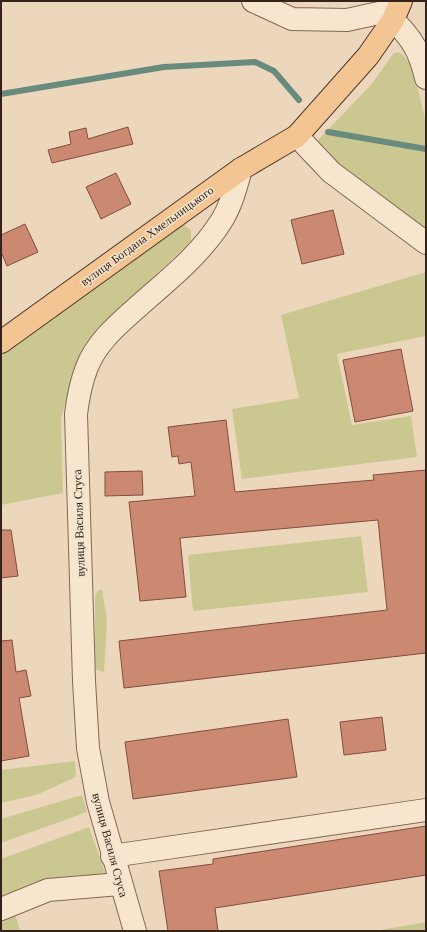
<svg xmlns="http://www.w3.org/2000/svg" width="427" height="932" font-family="'Times New Roman',serif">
	<rect width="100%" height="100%" fill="#edd7bc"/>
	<!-- green -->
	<g fill="#cac890">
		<path d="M398 52 403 55 412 66 426 122V235L314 144 371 85 393 54Z"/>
		<path d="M183 224 191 230V241L144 286 92 341 73 375 61 419 63 493 1 505V355L164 235Z"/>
		<path d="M426 272V336L337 354 352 425 411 416 417 457 242 479 232 409 299 398 281 315Z"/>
		<path d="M361 536 368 592 193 611 188 555Z"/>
		<path d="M102 589 107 621 104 672 97 670 95 666V596L98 591Z"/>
		<path d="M75 761 76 777 36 795 1 803V770Z"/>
		<path d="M82 795 87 812 1 843V819Z"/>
		<path d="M89 827 106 875 1 900V859Z"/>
		<path d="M15 913 20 931H1V918Z"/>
		<path d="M426 922V931H374Z"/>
	</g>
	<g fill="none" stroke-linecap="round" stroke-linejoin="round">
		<!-- stream -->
		<g stroke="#688b7d" stroke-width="6">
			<path d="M1 94 164 67 255 62 274 71 299 100"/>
			<path d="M328 132 426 149"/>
		</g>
	</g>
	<!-- building -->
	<g fill="#cc8971" stroke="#834d3c">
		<path d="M128 127 133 144 52 163 48 150 71 144 69 132 86 128 88 139Z"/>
		<path d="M116 173 131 204 101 219 86 187Z"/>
		<path d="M333 210 344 254 302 264 291 220Z"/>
		<path d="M25 224 38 252 7 266 1 252V235Z"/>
		<path d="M401 349 413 411 355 422 343 360Z"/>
		<path d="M226 420 235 492 374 480 373 475 426 470V653L124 688 119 641 387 610 378 520 180 538 186 597 140 601 129 502 195 496 191 462 179 464 178 456 172 457 168 427Z"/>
		<path d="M142 471 143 495 105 496V472Z"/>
		<path d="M1 530H11L18 576 1 578Z"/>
		<path d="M12 640 16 672 26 670 31 696 19 698 29 756 1 761V641Z"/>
		<path d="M382 717 386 750 344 755 340 722Z"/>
		<path d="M288 719 297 777 133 799 125 742Z"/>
		<path d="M426 826V875L215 908 218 931H168L159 871 213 864V859Z"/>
	</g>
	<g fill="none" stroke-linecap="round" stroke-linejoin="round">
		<defs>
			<g id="minor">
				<path d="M253 1 292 19 347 20 397 9"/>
				<path d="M393 20C412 38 420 52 426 78"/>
				<path d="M297 136 331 172 426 243"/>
				<path d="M112 856 426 810"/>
				<path d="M1 909 48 890 120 884"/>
				<path d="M135 931 98 802 88 748 84 681 76 414C78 398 81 382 87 367 96 344 115 327 133 311 164 283 200 256 222 220 232 204 236 186 241 169"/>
			</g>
			<path id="major" d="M1 342 241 169 297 136 368 56 393 20 401 1"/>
		</defs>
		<!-- minor casing -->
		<use href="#minor" stroke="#846756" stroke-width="24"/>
		<!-- major casing -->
		<use href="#major" stroke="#51372a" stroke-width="24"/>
		<!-- minor -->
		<use href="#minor" stroke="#f8e5ce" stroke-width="22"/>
		<!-- major -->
		<use href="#major" stroke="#f2c592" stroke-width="22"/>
	</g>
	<g text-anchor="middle" stroke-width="3" stroke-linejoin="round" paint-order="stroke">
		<!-- street labels -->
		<g font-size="12" fill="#33231b" stroke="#f5e2cb">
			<text transform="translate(147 236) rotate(-36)" y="4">вулиця Богдана Хмельницького</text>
			<text transform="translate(79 523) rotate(-92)" y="4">вулиця Василя Стуса</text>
			<text transform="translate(110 845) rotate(75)" y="4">вулиця Василя Стуса</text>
		</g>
	</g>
	<!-- border -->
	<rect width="427" height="932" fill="none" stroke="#33231b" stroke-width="4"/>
</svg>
